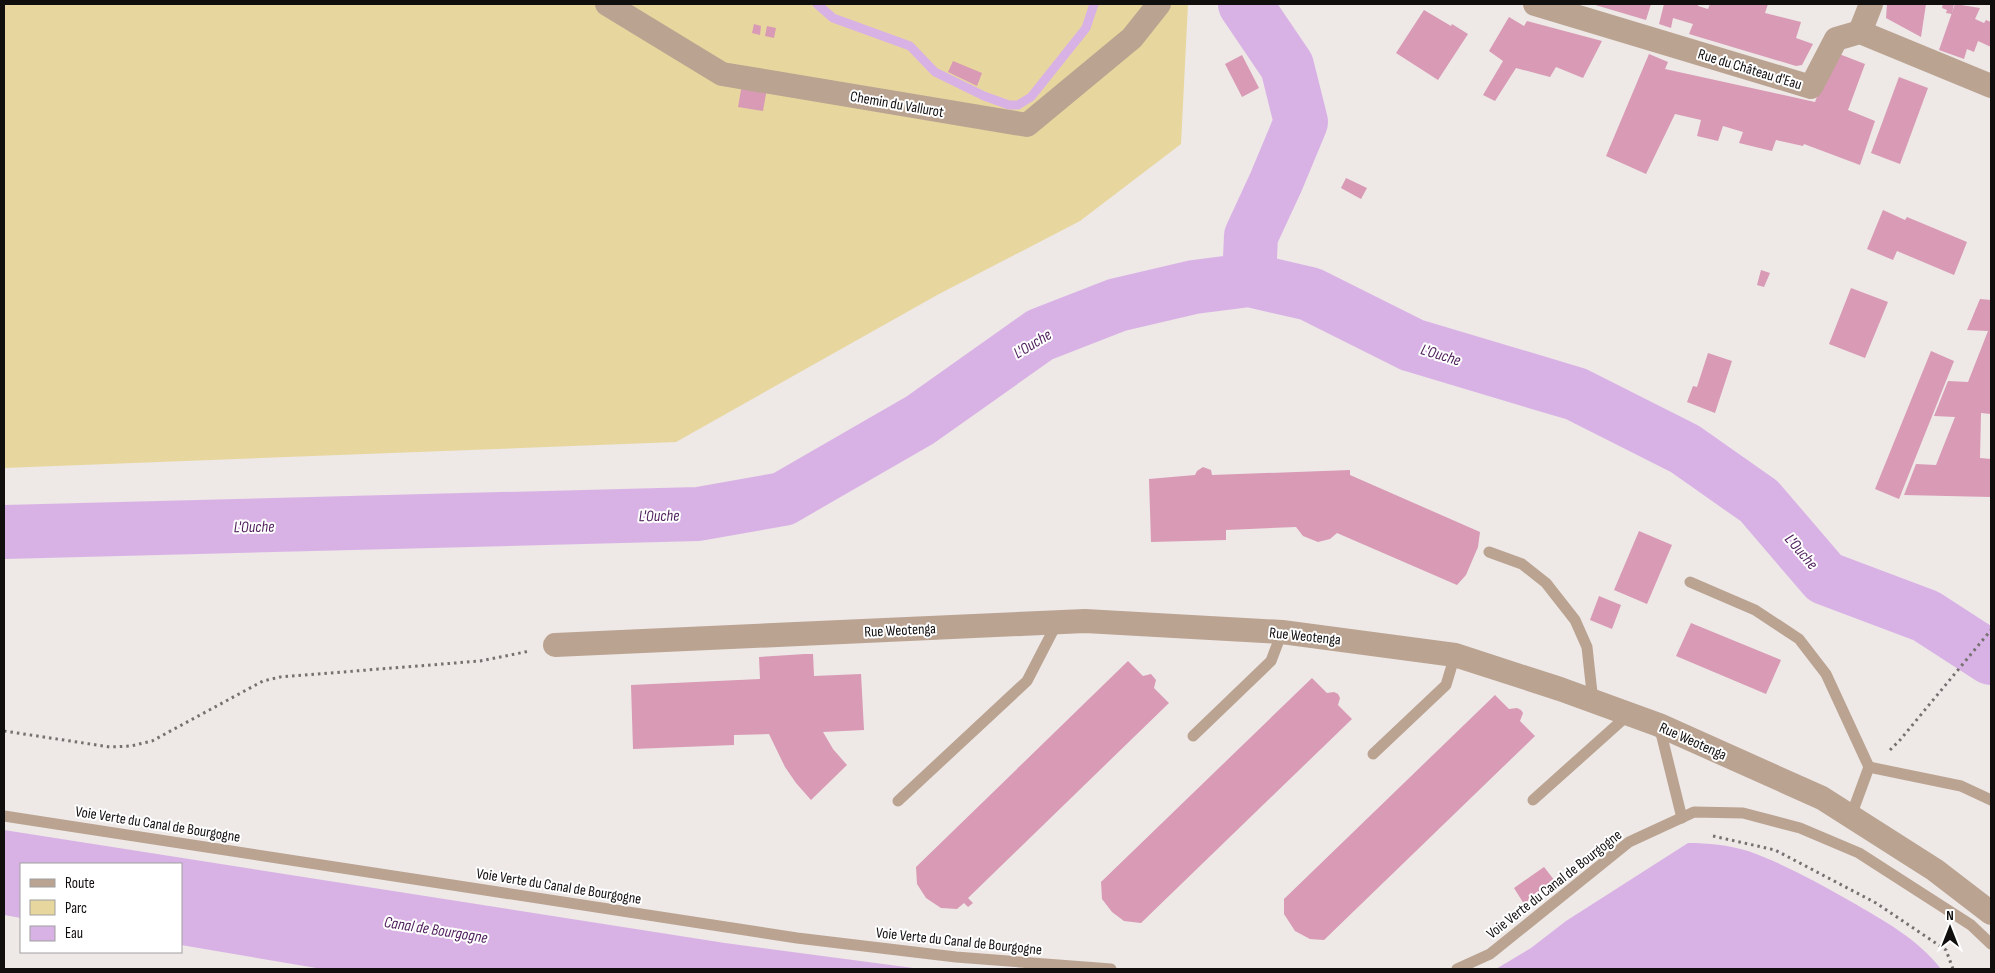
<svg xmlns="http://www.w3.org/2000/svg" width="1995" height="973" font-family="'Sofia Sans Condensed',sans-serif">
	<rect width="100%" height="100%" fill="#eee8e7"/>
	<!-- green -->
	<path fill="#e7d79e" d="M4 4H1188L1181 144 1080 221 939 294 676 442 4 468Z"/>
	<!-- water -->
	<g fill="#d9b2e5">
		<path d="M4 830 725 943 921 969H322L181 945V864H21V918L4 915Z"/>
		<path d="M1688 843C1708 843 1728 845 1748 851 1784 864 1817 882 1850 901 1883 920 1918 939 1941 969H1496L1531 948 1566 921Z"/>
	</g>
	<g fill="none" stroke-linecap="round" stroke-linejoin="round">
		<!-- stream -->
		<path stroke="#d9b2e5" stroke-width="9" d="M817 4 833 18 910 46 935 72 984 96 1009 105H1018L1031 97 1086 28 1094 4"/>
		<!-- river -->
		<g stroke="#d9b2e5" stroke-width="54">
			<path d="M1245 4 1287 66 1301 122 1276 182 1251 236 1249 280"/>
			<path d="M4 532 698 514 783 499 920 420 1040 335 1117 305 1194 287 1249 280 1310 294 1412 345 1576 394 1685 449 1759 501 1825 578 1926 616 1991 658"/>
		</g>
	</g>
	<!-- building -->
	<g fill="#d89ab4">
		<path d="M1592 4H1651L1646 20Z"/>
		<path d="M1664 4H1698V6L1708 9 1710 4H1768L1765 13 1801 22 1796 38 1813 44 1802 65 1796 66 1689 34 1693 24 1673 18 1671 28 1659 24Z"/>
		<path d="M1887 4H1926L1921 37 1886 18Z"/>
		<path d="M1943 4H1954L1952 14 1946 13 1947 10 1942 8Z"/>
		<path d="M1955 4 1980 8 1975 19 1984 23 1986 20 1991 22V47L1978 41 1974 52 1967 49 1964 59 1939 50Z"/>
		<path d="M1424 10 1451 26 1452 24 1468 34 1438 80 1396 53Z"/>
		<path d="M1509 17 1524 26 1527 21 1602 41 1583 78 1556 67 1550 77 1516 68 1495 101 1483 95 1503 61 1489 51Z"/>
		<path d="M754 24 761 26 760 35 752 33Z"/>
		<path d="M767 26 776 28 774 38 765 36Z"/>
		<path d="M1834 52 1865 64 1848 110 1875 121 1860 165 1804 144 1803 146 1776 140 1772 151 1739 143 1743 132 1723 126 1718 141 1697 136 1701 120 1675 114 1646 174 1606 156 1649 54 1668 62 1665 69 1815 102Z"/>
		<path d="M1242 55 1259 88 1242 97 1225 64Z"/>
		<path d="M953 61 982 73 977 86 948 72Z"/>
		<path d="M1899 77 1928 88 1900 164 1871 153Z"/>
		<path d="M742 84 767 88 763 111 738 107Z"/>
		<path d="M1346 178 1367 188 1361 199 1341 188Z"/>
		<path d="M1883 210 1905 220 1907 217 1967 242 1954 275 1897 251 1893 260 1867 249Z"/>
		<path d="M1761 270 1770 273 1764 287 1757 285Z"/>
		<path d="M1851 288 1888 302 1865 358 1829 344Z"/>
		<path d="M1980 299 1991 300V414L1981 413 1980 458 1991 459V497L1904 495 1916 464 1936 465 1955 417 1934 416 1948 381 1968 382 1988 331 1967 330Z"/>
		<path d="M1931 351 1954 361 1899 499 1875 489Z"/>
		<path d="M1708 353 1732 361 1715 413 1687 402 1693 386 1697 387Z"/>
		<path d="M1203 467 1211 470 1212 475 1350 470V475L1480 532 1478 547 1466 575 1457 585 1337 533 1330 539 1318 542 1303 536 1296 527 1226 530V540L1151 542 1149 479 1195 475 1197 471Z"/>
		<path d="M1639 531 1672 545 1647 604 1614 590Z"/>
		<path d="M1599 596 1621 605 1612 629 1590 620Z"/>
		<path d="M1691 623 1781 660 1766 694 1676 656Z"/>
		<path d="M805 654H813L814 676 861 674 864 730 823 732 833 749 847 765 811 800 796 783 785 767 769 734 734 735V745L633 749 631 685 760 679 759 657Z"/>
		<path d="M1128 661 1143 676 1151 674 1156 680 1154 688 1169 703 968 898 973 903 968 907 964 903 957 909 941 908 926 898 917 884 916 867Z"/>
		<path d="M1312 678 1327 693 1334 692 1338 694 1340 698 1338 705 1352 719 1141 923 1124 921 1112 912 1102 899 1101 882Z"/>
		<path d="M1495 695 1509 709 1517 708 1521 710 1523 713 1520 721 1535 736 1324 940 1310 939 1295 931 1284 914V899Z"/>
		<path d="M1544 867 1555 881 1524 904 1514 888Z"/>
	</g>
	<g fill="none" stroke-linecap="round" stroke-linejoin="round">
		<!-- path -->
		<g stroke="#767171" stroke-width="3" stroke-dasharray="2.5 4" stroke-linecap="butt">
			<path d="M4 731 110 747 131 746 152 741 263 681 280 677 480 661 530 651"/>
			<path d="M1890 750 1900 740 1991 630"/>
			<path d="M1713 836 1775 850 1876 903 1946 950 1953 969"/>
		</g>
		<!-- service -->
		<g stroke="#baa391" stroke-width="11">
			<path d="M1489 552 1522 564 1546 583 1575 620 1587 647 1593 702"/>
			<path d="M1690 582 1755 610 1799 639 1826 674 1869 767 1851 816"/>
			<path d="M1659 725 1682 818"/>
			<path d="M1193 736 1271 661 1282 632"/>
			<path d="M1373 754 1446 685 1455 655"/>
			<path d="M1869 767 1961 786 1991 800"/>
			<path d="M1533 800 1628 715"/>
			<path d="M898 801 1027 681 1057 623"/>
			<path d="M4 816 797 938 956 957 1111 969"/>
			<path d="M1457 969 1490 954 1629 842 1694 812 1743 813 1800 828 1859 853 1971 925 1991 944"/>
		</g>
		<!-- minor -->
		<g stroke="#baa391" stroke-width="24">
			<path d="M607 4 722 74 1027 125 1132 38 1159 4"/>
			<path d="M1535 4 1811 87 1836 39 1860 32 1991 86"/>
			<path d="M1860 32 1871 4"/>
			<path d="M555 645 1085 621 1282 632 1455 655 1560 689 1659 725 1822 798 1935 870 1991 913"/>
		</g>
	</g>
	<g text-anchor="middle" stroke-width="4" stroke-linejoin="round" paint-order="stroke">
		<!-- street labels -->
		<g font-size="15" fill="#110e0e" stroke="#fff">
			<text transform="translate(1750 69) rotate(17)" y="5">Rue du Château d'Eau</text>
			<text transform="translate(897 104) rotate(10)" y="5">Chemin du Vallurot</text>
			<text transform="translate(900 630) rotate(-3)" y="5">Rue Weotenga</text>
			<text transform="translate(1305 636) rotate(6)" y="5">Rue Weotenga</text>
			<text transform="translate(1693 741) rotate(24)" y="5">Rue Weotenga</text>
			<text transform="translate(158 824) rotate(9)" y="5">Voie Verte du Canal de Bourgogne</text>
			<text transform="translate(1554 884) rotate(-38)" y="5">Voie Verte du Canal de Bourgogne</text>
			<text transform="translate(559 886) rotate(9)" y="5">Voie Verte du Canal de Bourgogne</text>
			<text transform="translate(959 941) rotate(6)" y="5">Voie Verte du Canal de Bourgogne</text>
		</g>
		<!-- water labels -->
		<g font-size="16" font-style="italic" fill="#4d1e5a" stroke="#fff">
			<text transform="translate(1032 343) rotate(-31)" y="6">L'Ouche</text>
			<text transform="translate(1441 354) rotate(17)" y="6">L'Ouche</text>
			<text transform="translate(659 515) rotate(-1)" y="6">L'Ouche</text>
			<text transform="translate(254 526) rotate(-1)" y="6">L'Ouche</text>
			<text transform="translate(1802 551) rotate(49)" y="6">L'Ouche</text>
			<text transform="translate(436 929) rotate(9)" y="6">Canal de Bourgogne</text>
		</g>
	</g>
	<!-- border -->
	<rect width="1995" height="973" fill="none" stroke="#110e0e" stroke-width="10"/>
	<!-- legend -->
	<rect x="20" y="863" width="162" height="90" fill="#ffffff" stroke="#a09f9f"/>
	<rect x="30" y="879" width="25" height="8" fill="#baa391" stroke="#a09f9f"/>
	<text x="65" y="888" font-size="15" fill="#110e0e">Route</text>
	<rect x="30" y="900" width="25" height="15" fill="#e7d79e" stroke="#a09f9f"/>
	<text x="65" y="913" font-size="15" fill="#110e0e">Parc</text>
	<rect x="30" y="926" width="25" height="15" fill="#d9b2e5" stroke="#a09f9f"/>
	<text x="65" y="938" font-size="15" fill="#110e0e">Eau</text>
	<!-- north arrow -->
	<g transform="translate(1950 928)" stroke="#ffffff" stroke-width="4" paint-order="stroke">
	<path d="M0-4L9 19L0 12L-9 19Z" fill="#110e0e"/>
	<text y="-8" font-size="14" font-weight="bold" text-anchor="middle" fill="#110e0e">N</text>
	</g>
</svg>
